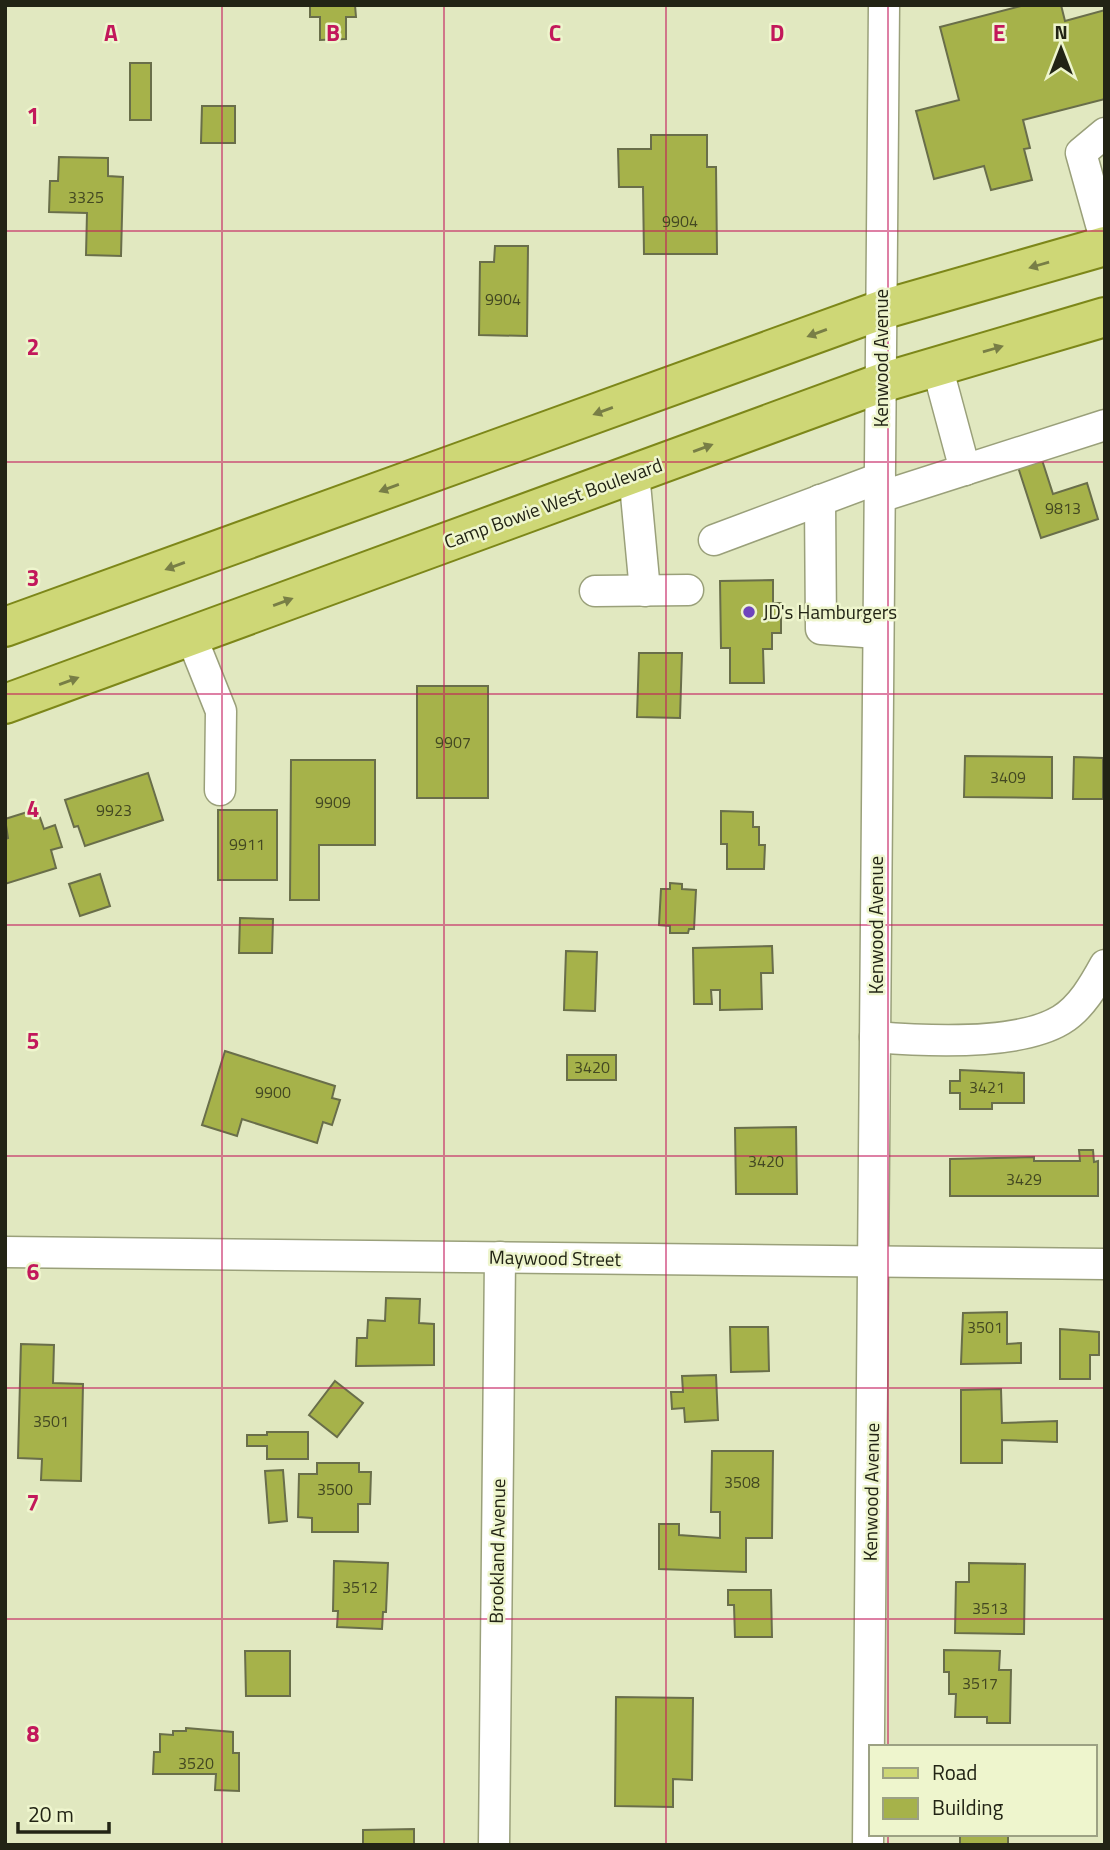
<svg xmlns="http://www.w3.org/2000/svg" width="1110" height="1850" font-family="'Titillium Web',sans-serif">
	<rect width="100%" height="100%" fill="#e1e8c0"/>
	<!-- building -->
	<g fill="#a6b24a" stroke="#696e4a" stroke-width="2">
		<path d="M310 5H355L356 17H346V39L320 40V17H310Z"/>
		<path d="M1025 5H1061L1065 21 1105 10V99L1023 120 1030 148 1024 149 1032 180 991 190 984 166 934 179 916 111 959 100 940 27Z"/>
		<rect x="130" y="63" width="21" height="57"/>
		<path d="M202 106H235V143H201Z"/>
		<path d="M651 135H707V167H716L717 254H644L643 187H619L618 149H651Z"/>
		<path d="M59 157 108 158V176L123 177 121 256 86 255 87 213 49 212 50 181H58Z"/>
		<path d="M495 246H528L527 336 479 335 480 262H494Z"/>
		<path d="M1042 460 1053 494 1087 483 1098 519 1041 538 1018 467Z"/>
		<path d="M773 580V603H781V633H772V649H763L764 683H730V648H721L720 581Z"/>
		<path d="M639 653H682L680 718 637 717Z"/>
		<rect x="417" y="686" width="71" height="112"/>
		<path d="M965 756 1052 757V798L964 797Z"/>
		<path d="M1074 757 1103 758V799H1073Z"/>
		<path d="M291 760H375V845H319V900H290Z"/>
		<path d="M148 773 163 820 85 846 78 826 74 827 65 800Z"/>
		<path d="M37 809 44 829 55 825 62 847 51 850 56 868 5 884V839L8 838 5 819Z"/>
		<rect x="218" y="810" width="59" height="70"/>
		<path d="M721 811 753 812V827H759V845H765L764 869H727V844H721Z"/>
		<path d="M100 874 110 906 80 916 69 884Z"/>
		<path d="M670 883 682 884V889L696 890 694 929H689L688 933H670V926L659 925 661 889H670Z"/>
		<path d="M240 918 273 919 272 953H239Z"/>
		<path d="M772 946 773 973H761L762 1009 720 1010V990H711L712 1004H694L693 948Z"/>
		<path d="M566 951 597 952 595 1011 564 1010Z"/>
		<path d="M225 1051 335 1086 332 1098 340 1100 332 1125 323 1122 317 1143 242 1119 237 1136 202 1125Z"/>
		<rect x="567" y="1055" width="49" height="25"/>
		<path d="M960 1070 1024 1073V1103H992V1109H960V1093H950V1081H960Z"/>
		<path d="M796 1127 797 1194H736L735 1128Z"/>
		<path d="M1079 1150H1093L1094 1162 1098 1161V1196H950V1159L1034 1157V1161H1080Z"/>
		<path d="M386 1298 420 1299 419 1323 434 1324V1365L356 1366 357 1338H367L368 1320 385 1321Z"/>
		<path d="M1007 1312V1344L1021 1343V1363L961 1364 963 1313Z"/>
		<path d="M730 1327H768L769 1371 731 1372Z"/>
		<path d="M1060 1329 1099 1332V1355H1090V1379H1060Z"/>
		<path d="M21 1344 54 1345 53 1383 83 1384 81 1481 41 1480 42 1459 18 1458Z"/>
		<path d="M716 1375 718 1420 685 1422 684 1408 672 1409 671 1392H683L682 1376Z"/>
		<path d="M335 1381 363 1403 337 1437 309 1415Z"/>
		<path d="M1001 1389 1002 1423 1057 1421V1442L1002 1440V1463H961V1390Z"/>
		<path d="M267 1432H308V1459H267V1446H247V1435H267Z"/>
		<path d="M712 1451H773L772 1538H746V1572L659 1569V1524H679V1535L720 1538V1512H711Z"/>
		<path d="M317 1463H359V1472H371L370 1504H358V1532H312V1518L298 1517 299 1474H317Z"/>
		<path d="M283 1470 287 1521 269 1523 265 1471Z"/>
		<path d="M334 1561 388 1563 386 1612H383L382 1629 337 1627 338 1611H333Z"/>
		<path d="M969 1563 1025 1564 1024 1634 955 1633 956 1582H969Z"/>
		<path d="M728 1590H771L772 1637H735L734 1605H728Z"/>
		<path d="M944 1650 1000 1651 999 1670H1011L1010 1723H987V1717H955L956 1694H949V1672H944Z"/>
		<path d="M245 1651H290V1696H246Z"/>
		<path d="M616 1697 693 1698 692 1780 673 1779V1807L615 1806Z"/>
		<path d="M186 1728 233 1732V1753H239V1791L215 1790 216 1774H153L154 1752H160V1734L173 1735V1731H186Z"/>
		<path d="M414 1829V1845H363V1830Z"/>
		<rect x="960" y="1834" width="48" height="11"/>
	</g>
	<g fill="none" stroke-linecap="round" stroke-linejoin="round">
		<defs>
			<g id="minor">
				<path d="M1105 133 1081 153 1105 239"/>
				<path d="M937 366 965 470"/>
				<path d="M634 473 645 591"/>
				<path d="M880 497 1105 425"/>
				<path d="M820 500 821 629 878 633"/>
				<path d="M714 540 880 478"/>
				<path d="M595 591 688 590"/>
				<path d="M191 636 221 711 220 790"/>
				<path d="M875 1037C924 1041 1018 1046 1061 1020 1081 1008 1094 985 1105 965"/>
				<path d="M5 1252 1105 1264"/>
				<path d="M494 1845 500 1257"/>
				<path d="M868 1845 884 5"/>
			</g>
			<g id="major">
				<path d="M5 627 881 310 1105 246"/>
				<path d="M5 704 881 383 1105 317"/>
			</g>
		</defs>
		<!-- minor casing -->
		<use href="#minor" stroke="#9aa07a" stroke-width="33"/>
		<!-- major casing -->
		<use href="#major" stroke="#7d8719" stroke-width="42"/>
		<!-- minor -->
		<use href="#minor" stroke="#fff" stroke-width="30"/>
		<!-- major -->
		<use href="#major" stroke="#ced776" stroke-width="38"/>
	</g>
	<!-- one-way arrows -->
	<defs><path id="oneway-solid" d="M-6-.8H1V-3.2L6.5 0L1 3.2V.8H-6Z" transform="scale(1.75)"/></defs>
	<g fill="#787e46">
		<use href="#oneway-solid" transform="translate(1039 265) rotate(164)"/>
		<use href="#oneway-solid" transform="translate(817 333) rotate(160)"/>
		<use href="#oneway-solid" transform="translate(993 349) rotate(-16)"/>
		<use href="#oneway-solid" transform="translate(603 411) rotate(160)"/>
		<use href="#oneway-solid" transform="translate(703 448) rotate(-20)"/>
		<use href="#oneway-solid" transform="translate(389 488) rotate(160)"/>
		<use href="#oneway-solid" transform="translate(175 566) rotate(160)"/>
		<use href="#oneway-solid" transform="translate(283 602) rotate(-20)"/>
		<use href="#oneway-solid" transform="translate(69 681) rotate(-20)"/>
	</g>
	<!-- grid -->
	<path fill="none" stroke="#c2185b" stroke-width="2" stroke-opacity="0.55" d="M222 5V1845M444 5V1845M666 5V1845M888 5V1747M5 231H1105M5 462H1105M5 694H1105M5 925H1105M5 1156H1105M5 1388H1105M5 1619H1105M888 1834V1845"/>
	<!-- markers -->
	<circle fill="#6f45bd" stroke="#eef5cd" stroke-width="2.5" cx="749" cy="612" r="7"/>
	<g text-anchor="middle" stroke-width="5" stroke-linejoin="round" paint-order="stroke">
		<!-- number labels -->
		<g font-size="16" fill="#434822">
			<text x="86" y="203">3325</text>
			<text x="680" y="227">9904</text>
			<text x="503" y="305">9904</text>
			<text x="1063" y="514">9813</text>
			<text x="453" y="748">9907</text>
			<text x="1008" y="783">3409</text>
			<text x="333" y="808">9909</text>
			<text x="114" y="816">9923</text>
			<text x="247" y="850">9911</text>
			<text x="592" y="1073">3420</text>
			<text x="987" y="1093">3421</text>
			<text x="273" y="1098">9900</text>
			<text x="766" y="1167">3420</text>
			<text x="1024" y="1185">3429</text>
			<text x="985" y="1333">3501</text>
			<text x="51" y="1427">3501</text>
			<text x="742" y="1488">3508</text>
			<text x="335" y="1495">3500</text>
			<text x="360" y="1593">3512</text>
			<text x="990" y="1614">3513</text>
			<text x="980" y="1689">3517</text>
			<text x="196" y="1769">3520</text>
		</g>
		<!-- street labels -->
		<g font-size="19" fill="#222415" stroke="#eef5cd">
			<text transform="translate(881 358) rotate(-90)" y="7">Kenwood Avenue</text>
			<text transform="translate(553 503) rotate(-20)" y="7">Camp Bowie West Boulevard</text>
			<text transform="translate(876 925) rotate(-90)" y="7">Kenwood Avenue</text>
			<text transform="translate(555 1258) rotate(1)" y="7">Maywood Street</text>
			<text transform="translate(871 1492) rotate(-89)" y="7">Kenwood Avenue</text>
			<text transform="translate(497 1551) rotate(-89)" y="7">Brookland Avenue</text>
		</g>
		<!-- poi labels -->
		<g font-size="19" fill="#222415" stroke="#eef5cd" text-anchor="start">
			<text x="763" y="619">JD's Hamburgers</text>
		</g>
	</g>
	<g font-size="23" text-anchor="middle" font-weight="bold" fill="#c2185b" stroke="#eef5cd" stroke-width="5" stroke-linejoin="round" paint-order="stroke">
		<text x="111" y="41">A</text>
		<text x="333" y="41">B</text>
		<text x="555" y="41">C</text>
		<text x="777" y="41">D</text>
		<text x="999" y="41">E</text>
		<text x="33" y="124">1</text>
		<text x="33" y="355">2</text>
		<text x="33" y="586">3</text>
		<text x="33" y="817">4</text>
		<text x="33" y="1049">5</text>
		<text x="33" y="1280">6</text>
		<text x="33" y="1511">7</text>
		<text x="33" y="1742">8</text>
	</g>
	<!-- border -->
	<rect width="1110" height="1850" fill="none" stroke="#222415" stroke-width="14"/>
	<!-- legend -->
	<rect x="869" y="1745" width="228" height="91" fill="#eef5cd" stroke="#9ca183" stroke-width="2"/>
	<rect x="883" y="1768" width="35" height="10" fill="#ced776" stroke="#9ca183" stroke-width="2"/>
	<text x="932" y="1780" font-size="21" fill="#222415">Road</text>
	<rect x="883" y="1798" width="35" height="21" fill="#a6b24a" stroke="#9ca183" stroke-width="2"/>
	<text x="932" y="1815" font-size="21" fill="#222415">Building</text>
	<!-- north arrow -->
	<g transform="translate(1061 49)" stroke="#eef5cd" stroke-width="5" paint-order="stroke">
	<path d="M0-5L12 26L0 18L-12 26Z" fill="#222415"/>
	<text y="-10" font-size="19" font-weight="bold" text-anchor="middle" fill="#222415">N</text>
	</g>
	<!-- scale -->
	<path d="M18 1822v10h91v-10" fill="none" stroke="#222415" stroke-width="3.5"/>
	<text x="28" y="1822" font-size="21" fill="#222415" stroke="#eef5cd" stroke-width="5" paint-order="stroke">20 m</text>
</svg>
